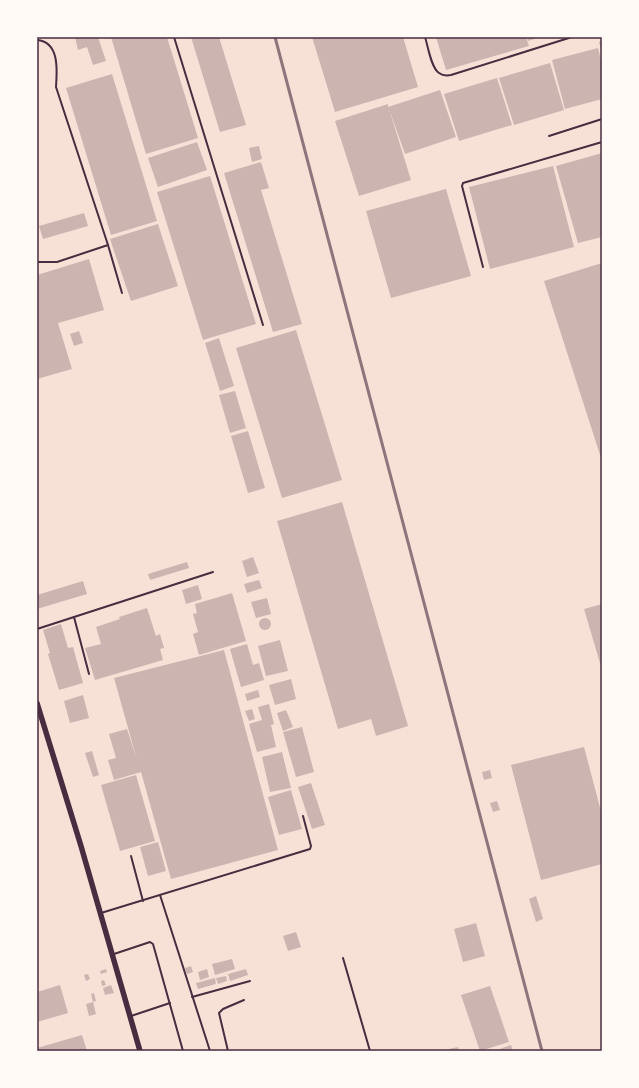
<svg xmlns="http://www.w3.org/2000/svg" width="639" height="1088" font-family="Cabin,sans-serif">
	<rect width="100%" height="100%" fill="#f7e1d7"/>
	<!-- building -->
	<g fill="#ccb4b1">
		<path d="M75 37H98L106 61 93 65 87 47 78 50Z"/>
		<path d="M111 37H167L198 138 146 154Z"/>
		<path d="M191 37H219L246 125 220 132Z"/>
		<path d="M312 37H403L418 87 335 112Z"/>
		<path d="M436 37H526L529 46 446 70Z"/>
		<path d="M527 37H540L528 41Z"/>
		<path d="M602 41V53L599 42Z"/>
		<path d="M598 48 602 64V99L565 109 552 60Z"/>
		<path d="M550 63 564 110 514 125 499 78Z"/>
		<path d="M112 74 157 221 111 235 66 88Z"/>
		<path d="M497 78 512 125 459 141 444 94Z"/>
		<path d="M440 90 456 137 405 154 389 109 411 180 359 196 335 121 388 104V107Z"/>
		<path d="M197 142 207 170 158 187 148 158Z"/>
		<path d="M259 146 262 159 252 162 249 148Z"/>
		<path d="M602 153V237L578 243 556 166Z"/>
		<path d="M261 162 269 188 261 190 302 324 273 332 224 173Z"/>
		<path d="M553 166 574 247 490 269 469 187Z"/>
		<path d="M210 176 256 324 203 340 157 192Z"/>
		<path d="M446 189 471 276 391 298 366 211Z"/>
		<path d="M84 213 88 226 43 239 39 226Z"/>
		<path d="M158 224 178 286 131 301 110 239Z"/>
		<path d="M89 259 104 310 58 323 72 369 37 379V275Z"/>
		<path d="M602 263V461L544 281Z"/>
		<path d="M296 330 342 480 282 498 236 348Z"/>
		<path d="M79 331 83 343 74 346 70 334Z"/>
		<path d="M219 338 234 386 220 391 205 343Z"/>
		<path d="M235 391 246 428 230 433 219 395Z"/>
		<path d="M248 431 265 488 248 493 231 436Z"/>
		<path d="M342 502 408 726 376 736 371 719 338 729 277 521Z"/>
		<path d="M253 557 259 573 247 577 242 561Z"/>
		<path d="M187 562 189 568 150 580 148 574Z"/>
		<path d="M259 580 262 588 247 593 244 584Z"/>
		<path d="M83 581 87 594 37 609V595Z"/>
		<path d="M198 585 202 599 186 604 182 590Z"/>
		<path d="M232 593 246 641 199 655 193 634 198 632 193 614 197 613 195 604Z"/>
		<path d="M267 598 271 614 256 618 251 602Z"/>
		<path d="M602 604V663H600L584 609Z"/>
		<path d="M147 608 156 636 160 634 164 648 160 649 163 660 95 680 85 648 101 644 96 627 120 619 119 617Z"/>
		<circle cx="265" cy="624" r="6"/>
		<path d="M61 624 68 648 73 647 83 683 59 690 48 654 50 653 43 630Z"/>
		<path d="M280 640 288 671 266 676 258 646Z"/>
		<path d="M247 644 253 665 259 663 264 680 241 687 230 649Z"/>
		<path d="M224 650 278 850 171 879 141 772 114 780 108 760 116 758 109 734 127 729 137 760 114 678Z"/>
		<path d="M291 679 296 699 275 705 269 685Z"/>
		<path d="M258 690 260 697 247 701 245 694Z"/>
		<path d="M83 695 89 718 70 723 64 701Z"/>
		<path d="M269 704 274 724 271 725 276 747 257 752 249 724 262 720 258 707Z"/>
		<path d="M252 709 255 719 249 721 245 711Z"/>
		<path d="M286 710 293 727 283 731 277 713Z"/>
		<path d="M302 727 314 772 296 777 283 732Z"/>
		<path d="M584 747 602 815V864L541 880 511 765Z"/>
		<path d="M92 751 99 775 93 777 85 753Z"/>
		<path d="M282 752 291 788 270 792 262 757Z"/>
		<path d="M490 770 492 778 484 780 482 772Z"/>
		<path d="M136 775 155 841 120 851 101 785Z"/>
		<path d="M311 783 325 825 312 829 298 787Z"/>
		<path d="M291 790 302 829 279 835 268 797Z"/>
		<path d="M497 801 500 810 493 812 490 803Z"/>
		<path d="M158 842 166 871 148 876 140 847Z"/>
		<path d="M536 896 543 919 536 922 529 899Z"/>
		<path d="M476 923 485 956 463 962 454 929Z"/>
		<path d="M296 932 301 947 288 951 283 936Z"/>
		<path d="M232 959 235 969 215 975 212 964Z"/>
		<path d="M191 966 193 972 187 974 185 968Z"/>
		<path d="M106 969 107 972 101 974 100 971Z"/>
		<path d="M207 969 209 977 200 980 198 972Z"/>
		<path d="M246 969 248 975 230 981 228 974Z"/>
		<path d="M88 974 90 979 86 981 84 975Z"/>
		<path d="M226 976 227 981 218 984 216 978Z"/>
		<path d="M215 978 216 984 198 989 196 983Z"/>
		<path d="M104 980 106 985 102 986 101 981Z"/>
		<path d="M60 985 68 1013 37 1022V992Z"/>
		<path d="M111 985 114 993 105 995 103 988Z"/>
		<path d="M490 986 509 1042 480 1051 461 995Z"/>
		<path d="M94 993 96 1001 93 1002 91 994Z"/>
		<path d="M93 1002 96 1014 89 1016 86 1004Z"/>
		<path d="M82 1035 87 1051H37V1048Z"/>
		<path d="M511 1045 513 1051H494Z"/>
		<path d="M458 1047 459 1051H450L449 1049Z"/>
	</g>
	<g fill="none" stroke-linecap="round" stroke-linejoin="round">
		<!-- service -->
		<g stroke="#4a2c40" stroke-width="2">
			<path d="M174 37 263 325"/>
			<path d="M425 37C428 46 431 68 439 73 443 76 446 76 451 75L572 37"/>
			<path d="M37 40C60 42 57 71 56 87L108 245 57 262H37"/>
			<path d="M549 136 602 119"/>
			<path d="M108 245 122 293"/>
			<path d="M483 267 462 186 463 183 602 142"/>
			<path d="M74 617 89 674"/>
			<path d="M37 629 213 572"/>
			<path d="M131 856 143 901"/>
			<path d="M160 895 210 1051"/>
			<path d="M101 913 310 849 311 846 303 816"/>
			<path d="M114 954 150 942 153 944 183 1051"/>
			<path d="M343 958 370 1051"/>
			<path d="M192 997 250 981"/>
			<path d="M131 1016 170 1003"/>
			<path d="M228 1051 219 1013 223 1009 244 1000"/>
		</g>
		<!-- tertiary -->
		<path stroke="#4a2c40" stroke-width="5.5" d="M37 703 81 846 140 1051"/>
		<!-- rail -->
		<path stroke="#8f747c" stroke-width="3" d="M275 37 542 1051"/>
	</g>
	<!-- border -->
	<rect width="639" height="1088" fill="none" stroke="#fffaf5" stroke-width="76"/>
	<rect x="38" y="38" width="563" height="1012" fill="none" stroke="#4a2c40" stroke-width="1.5"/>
</svg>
